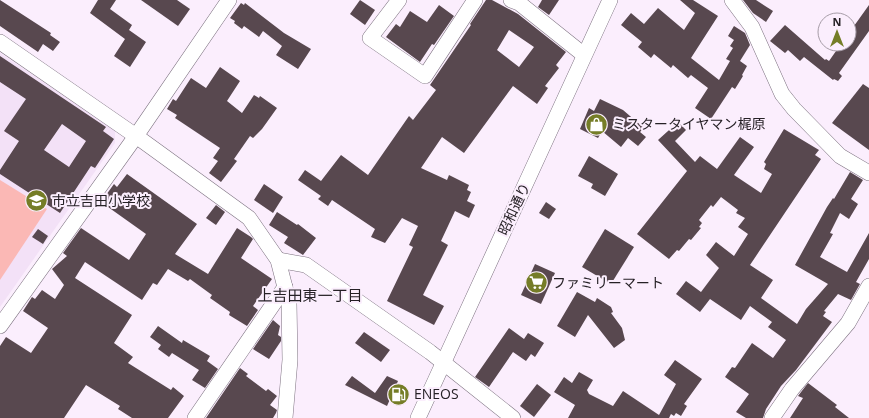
<svg xmlns="http://www.w3.org/2000/svg" width="869" height="418" font-family="'Open Sans','Noto Sans JP',sans-serif">
	<rect width="100%" height="100%" fill="#fbeefd"/>
	<!-- built -->
	<path fill="#f3e1f7" d="M0 53 115 130V143L0 307Z"/>
	<!-- green -->
	<path fill="#fbb8b5" d="M0 180 47 209 0 280Z"/>
	<!-- building -->
	<g fill="#58484f" fill-rule="evenodd">
		<path d="M0 0 51 33 50 35 60 42 53 51 43 44 38 52 0 26Z"/>
		<path d="M98 0H116L110 9 132 25 129 30 146 42 130 67 114 56 125 39 90 13Z"/>
		<path d="M141 0H177L190 9 178 26Z"/>
		<path d="M360 0 375 10 365 25 350 14Z"/>
		<path d="M486 0H492L518 14 566 52 556 65 559 68 545 86 548 88 537 104 513 86 464 153 442 137 421 168 447 180 449 175 469 185 467 190 471 192 467 201 475 205 469 218 455 211 441 241 448 245 423 295 444 306 434 325 387 301 413 247 409 245 418 226 402 218 385 243 371 237 375 229 332 200 328 206 318 199 321 196 298 180 305 170 321 181 341 155 368 175 409 116 413 120 436 90 430 85 471 25 470 24ZM509 30 534 47 519 67 497 50Z"/>
		<path d="M542 0H559L549 15 538 7Z"/>
		<path d="M680 0H693L718 16 691 58 719 80 730 61 726 59 733 48 730 46 734 40 728 36 734 26 745 33 750 45 740 61 747 66 742 75 743 76 735 89 732 87 711 119 695 108 708 88 691 75 688 78 673 65 671 68 654 54 651 58 638 47 642 42 621 25 631 13 644 24 658 8 684 30 695 13Z"/>
		<path d="M743 0H756L773 11 766 22 753 13Z"/>
		<path d="M241 3 244 5 245 3 284 33 311 49 298 69 276 55 282 46 263 31 259 37 244 26 242 29 234 23 235 21 230 18Z"/>
		<path d="M439 5 454 16 434 45 432 44 420 62 386 37 396 24 400 27 410 11 427 22Z"/>
		<path d="M869 5V31L839 73 842 76 838 81 834 79 833 80 804 57 800 61 788 50 785 53 770 41 785 25 825 60 826 59 829 61 841 44H849V33Z"/>
		<path d="M0 56 106 127 103 131 114 139 95 168 91 166 60 213 0 174V170L19 141 4 131 26 99 0 82ZM62 124 86 141 69 167 44 150Z"/>
		<path d="M220 67 240 81 227 101 242 113 254 95 259 98 260 96 277 108 262 129 253 138 250 136 234 159 237 161 221 182 209 173 218 161 213 158 220 148 175 118 177 115 167 109 173 99 176 101 191 78 206 88Z"/>
		<path d="M863 84 869 88V150L832 123Z"/>
		<path d="M600 99 623 110 644 128 640 132 646 137 638 146 628 138 621 147 602 131 598 138 580 129 589 108 594 111Z"/>
		<path d="M678 122 686 130 675 141 695 162 700 156 717 169 740 137 754 147 734 175 761 193 772 174 764 169 766 164 764 162 784 129 819 150 815 155 821 159 750 265 773 280 761 298 797 324 806 309 828 284 795 265 827 207 833 198 834 199 850 172 863 180 851 199 858 204 849 219 840 213 830 233 833 234 820 257 847 272 869 233V259L856 282 860 284 851 300 838 294 824 311 826 312 823 316 832 322 796 370 781 386 766 409 763 418H746L736 412 749 394 725 377 732 367 735 368 752 343 773 358 786 340 768 327 772 322 750 306 741 320 710 299 700 312 676 294 686 281 701 292 719 268 706 255 716 242 734 256 748 234 738 227 745 218 736 213 738 210 721 197 713 207 711 205 699 220 702 223 699 227 701 228 691 240 689 239 679 251 677 250 669 259 637 234 687 171 658 140Z"/>
		<path d="M589 156 618 174 605 196 591 188 593 184 578 176Z"/>
		<path d="M127 174 197 224 175 254 208 274 237 228 251 237 253 239 241 258 272 279 253 306 258 310 247 326 229 315 230 312 210 298 212 295 190 279 188 281 168 269 157 285 153 283 142 300 85 262 75 278 132 315 114 343 133 357 128 363 171 390 173 387 184 396 168 418H132L118 409 120 406 86 385 64 418H0V346L6 337 31 353 48 328 23 311 32 297 35 299 42 290 55 299 64 285 52 269 67 256 63 253 81 228 129 260 146 234 101 202 114 184 117 187Z"/>
		<path d="M264 184 283 197 273 213 254 200Z"/>
		<path d="M546 202 556 209 549 219 539 213Z"/>
		<path d="M216 205 225 212 216 225 206 218Z"/>
		<path d="M277 212 297 225 298 224 316 238 303 255 284 243 288 237 269 225Z"/>
		<path d="M38 229 48 236 43 244 32 237Z"/>
		<path d="M605 229 634 247 611 284 582 267Z"/>
		<path d="M535 264 555 273 541 304 521 295Z"/>
		<path d="M577 292 595 302 597 298 611 307 613 312 611 313 622 328 625 340 614 348 588 315 575 337 557 326Z"/>
		<path d="M273 320 280 326 278 335 281 337V341L269 359 253 349Z"/>
		<path d="M158 326 182 343 183 340 210 356 207 361 218 369 205 388 192 380 199 370 172 353 169 357 158 349 161 345 150 337Z"/>
		<path d="M509 328 524 339 528 333 544 343 535 357 531 354 526 361 513 352 489 387 475 377Z"/>
		<path d="M364 332 390 350 381 362 355 343Z"/>
		<path d="M675 360 702 379 684 404 687 406 681 416 676 413 674 416 671 414 669 418H568L575 405 554 392 564 377 572 383 579 372 593 380 587 390 589 394 613 406 623 391 659 415 676 384 664 375Z"/>
		<path d="M240 368 248 374 246 376 266 391 268 389 277 396 270 405 277 410 276 413 273 418H206Z"/>
		<path d="M352 376 375 393 387 376 398 381 387 406 345 385Z"/>
		<path d="M808 383 837 405 835 407 849 418H790L803 398 798 396Z"/>
		<path d="M537 384 551 395 534 417 520 406Z"/>
	</g>
	<g fill="none" stroke-linecap="round" stroke-linejoin="round">
		<defs>
			<g id="minor">
				<path d="M399 0 370 38 425 76 475 0"/>
				<path d="M511 0 519 3 584 55"/>
				<path d="M732 0 752 27 782 94 794 109 840 156 869 173"/>
				<path d="M0 42 136 136 249 218 278 260 289 303 290 360 285 418"/>
				<path d="M278 260 306 265 430 352 513 418"/>
				<path d="M0 326 136 136 229 0"/>
				<path d="M195 418 285 287"/>
				<path d="M418 418 610 0"/>
				<path d="M772 418 792 389 848 323 869 286"/>
			</g>
		</defs>
		<!-- minor casing -->
		<use href="#minor" stroke="#7d7280" stroke-width="16"/>
		<!-- minor -->
		<use href="#minor" stroke="#fff" stroke-width="15"/>
	</g>
	<!-- icons -->
	<defs>
		<symbol id="shop-disc" viewBox="-11 -11 22 22"><circle r="9.5" fill="#757d27" stroke="#fbeefd"/><path d="M-5-2.5h2.3a2.7 3.5 0 0 1 5.4 0H5L5.5 6h-11ZM-1.5-2.5h3a1.5 2.3 0 0 0-3 0Z" fill="#fff"/></symbol>
		<symbol id="school-disc" viewBox="-11 -11 22 22"><circle r="9.5" fill="#757d27" stroke="#fbeefd"/><path d="M0-5L7-2L0 1L-7-2ZM-4 1L0 2.5L4 1V4Q0 6-4 4Z" fill="#fff"/></symbol>
		<symbol id="supermarket-disc" viewBox="-11 -11 22 22"><circle r="9.5" fill="#757d27" stroke="#fbeefd"/><path d="M-6-5.5h2.5l.6 2H6L4.5 2H-2.5L-4.4-4H-6ZM-1.5 3.2a1.3 1.3 0 1 0 .1 0ZM3 3.2a1.3 1.3 0 1 0 .1 0Z" fill="#fff"/></symbol>
		<symbol id="fuel-disc" viewBox="-11 -11 22 22"><circle r="9.5" fill="#757d27" stroke="#fbeefd"/><path d="M-5.5-6h7V0h2V4h1.3V-2.5L3-4.5l.8-.8L6-3V5H2.5V1h-1V6h-7ZM-4.2-4.7v3.2H.2V-4.7Z" fill="#fff"/></symbol>
	</defs>
	<g fill-rule="evenodd">
		<use href="#shop-disc" x="584" y="112" width="25" height="25"/>
		<use href="#school-disc" x="24" y="188" width="25" height="25"/>
		<use href="#supermarket-disc" x="524" y="270" width="25" height="25"/>
		<use href="#fuel-disc" x="386" y="382" width="25" height="25"/>
	</g>
	<g text-anchor="middle" stroke-width="4" stroke-linejoin="round" paint-order="stroke">
		<!-- poi labels -->
		<g font-size="14" fill="#262126" stroke="#fbeefd" text-anchor="start">
			<text x="612" y="129">ミスタータイヤマン梶原</text>
			<text x="52" y="206">市立吉田小学校</text>
			<text x="552" y="288">ファミリーマート</text>
			<text x="414" y="399">ENEOS</text>
		</g>
		<!-- street labels -->
		<g font-size="14" fill="#262126" stroke="#fbeefd">
			<text transform="translate(514 209) rotate(-65)" y="5">昭和通り</text>
		</g>
		<!-- neighbourhood labels -->
		<g font-size="15" fill="#262126" stroke="#fbeefd">
			<text x="310" y="301">上吉田東一丁目</text>
		</g>
	</g>
	<!-- north arrow -->
	<g transform="translate(837 32)"><circle r="19" fill="#fbeefd" stroke="#a69ca7"/>
	<path d="M0-3L7 15L0 10L-7 15Z" fill="#757d27"/>
	<text y="-6" font-size="11" font-weight="bold" text-anchor="middle" fill="#262126">N</text>
	</g>
</svg>
